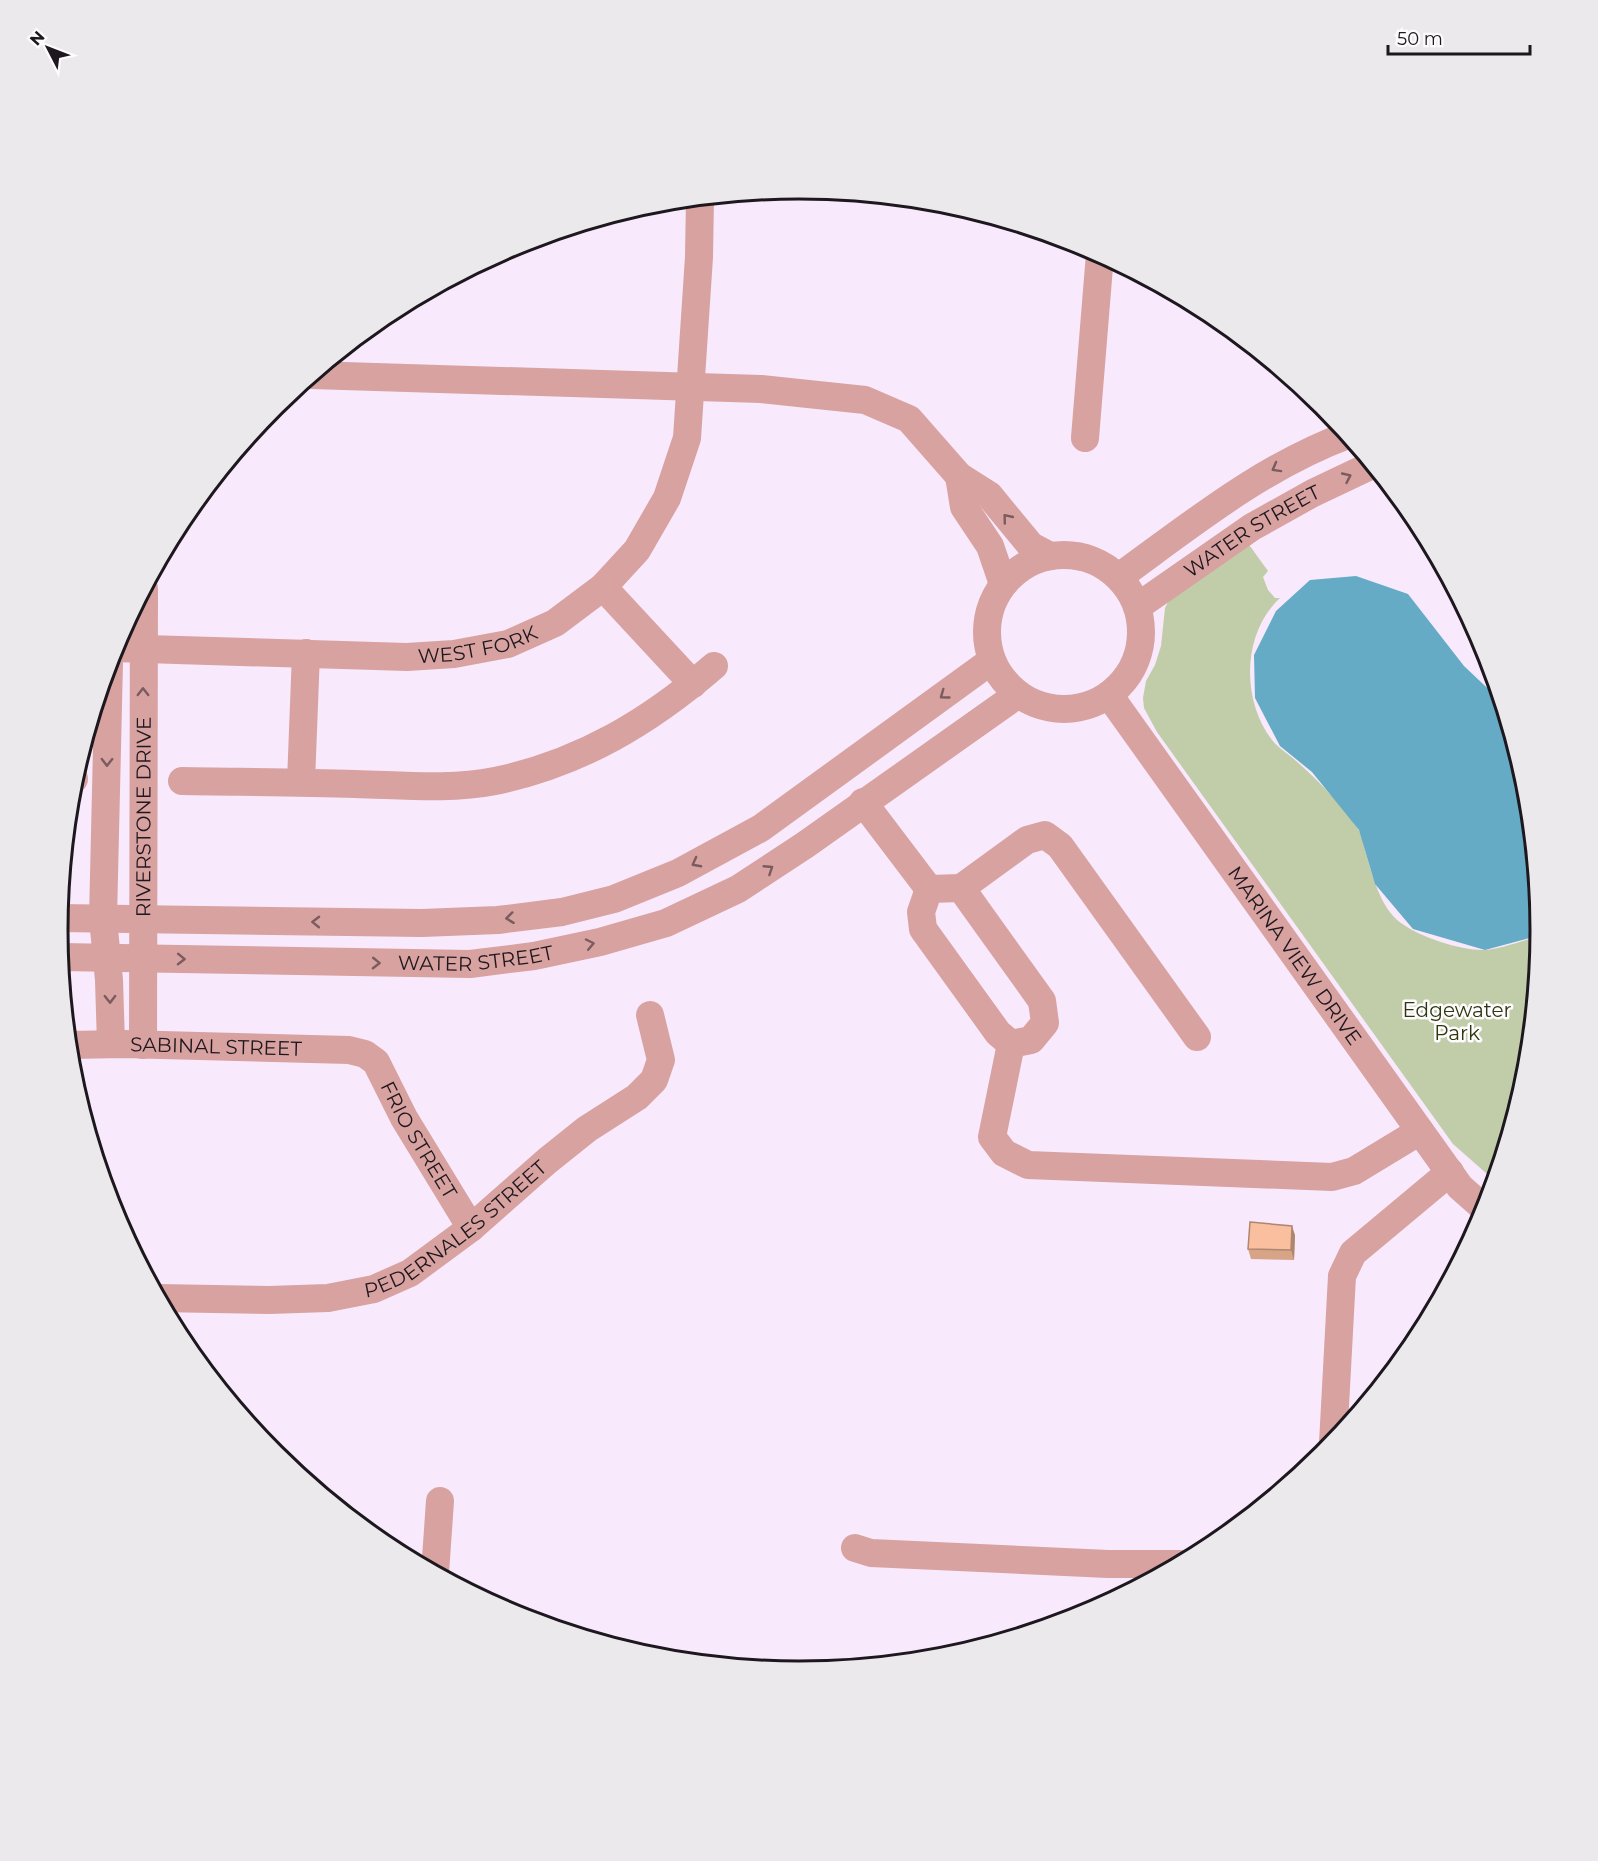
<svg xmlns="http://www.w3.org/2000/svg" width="1598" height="1861" font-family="Montserrat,sans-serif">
	<rect width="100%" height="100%" fill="#f8e9fc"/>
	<!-- green -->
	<path fill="#c1cca8" d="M1247 542 1268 571 1263 577 1268 590 1275 598H1280C1242 633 1241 700 1272 740 1279 749 1289 754 1296 761 1315 777 1345 808 1358 829 1362 835 1363 843 1365 850 1372 874 1380 908 1401 923 1420 937 1459 950 1483 950 1499 950 1524 940 1540 936L1527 1076 1495 1181 1453 1144 1157 732 1144 708 1143 698 1146 681 1155 665 1161 646 1165 608 1169 600Z"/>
	<!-- water -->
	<path fill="#65abc6" d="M1356 576 1408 594 1464 666 1501 701 1527 786 1541 935 1485 950 1413 929 1375 884 1359 830 1312 772 1280 746 1255 698 1254 655 1276 611 1310 580Z"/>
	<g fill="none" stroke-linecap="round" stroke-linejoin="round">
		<!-- minor -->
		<g stroke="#d8a2a0" stroke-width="28">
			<path d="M312 375 761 389 865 400 909 419 959 476 989 495 1031 546 1050 556"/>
			<path d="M1085 438 1100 254"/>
			<path d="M959 476 964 507 990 546 1003 584"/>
			<circle cx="1064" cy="632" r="77"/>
			<path d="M1119 577C1192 524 1262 467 1348 435"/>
			<path d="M603 587 693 684"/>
			<path id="s1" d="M1137 607 1252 527 1313 493 1372 465"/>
			<path id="s2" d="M113 648 407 657 454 654 508 644 555 623 603 587 637 550 667 498 687 438 699 257 700 198"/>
			<path d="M109 662 103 919 109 980 111 1044"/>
			<path id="s3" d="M1109 695 1460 1187 1486 1210"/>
			<path d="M73 779H74"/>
			<path d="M182 781C240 782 298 782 355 784 401 785 450 790 495 781 581 763 649 722 714 666"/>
			<path d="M301 782 306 653"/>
			<path d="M863 802 929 889"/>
			<path d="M961 888 1042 1001 1045 1023 1031 1040 1011 1044 998 1033 923 929 921 912 929 889Z"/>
			<path d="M961 888 1027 840 1045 835 1060 846 1197 1037"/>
			<path d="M58 918 422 923 498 920 562 912 614 899 678 873 761 828 991 661"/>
			<path id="s4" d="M60 957 470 964 534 956 600 942 666 923 738 889 805 845 1017 695"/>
			<path d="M1011 1044 992 1137 1004 1153 1028 1165 1332 1177 1354 1171 1420 1131"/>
			<path id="s5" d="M68 1045 124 1044 349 1050 365 1054 376 1062 404 1118 471 1228"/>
			<path id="s6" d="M143 1045 144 589"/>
			<path id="s7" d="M158 1298 269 1300 328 1298 374 1289 410 1273 471 1228 547 1161 587 1129 637 1097 654 1080 661 1060 650 1015"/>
			<path d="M1333 1443 1342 1276 1353 1253 1450 1172"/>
			<path d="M855 1548 871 1553 1108 1564H1180"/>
			<path d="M435 1573 440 1501"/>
		</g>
	</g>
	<!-- wall -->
	<path fill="#d7a488" d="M1295 1235 1294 1260 1251 1259 1248 1249Z"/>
	<!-- shaded-wall -->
	<path fill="#af866f" d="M1292 1226 1295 1235 1294 1260 1291 1250Z"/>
	<!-- building -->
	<path fill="#fabf9e" stroke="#af866f" stroke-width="1.5" d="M1250 1222 1292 1226 1291 1250 1248 1249Z"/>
	<!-- one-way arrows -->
	<defs><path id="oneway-chevron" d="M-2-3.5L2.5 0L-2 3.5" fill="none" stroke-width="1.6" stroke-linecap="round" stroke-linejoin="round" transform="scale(1.5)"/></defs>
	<g stroke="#7a5c5f">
		<use href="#oneway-chevron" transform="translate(1276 468) rotate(151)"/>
		<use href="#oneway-chevron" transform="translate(1347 477) rotate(-25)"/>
		<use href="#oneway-chevron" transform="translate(1007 518) rotate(-129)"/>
		<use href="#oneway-chevron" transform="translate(143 692) rotate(-90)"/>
		<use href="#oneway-chevron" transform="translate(944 695) rotate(144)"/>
		<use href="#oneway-chevron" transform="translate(107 762) rotate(91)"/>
		<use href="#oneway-chevron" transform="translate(696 863) rotate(152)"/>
		<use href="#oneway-chevron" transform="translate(769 869) rotate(-33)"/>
		<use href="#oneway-chevron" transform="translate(510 918) rotate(173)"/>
		<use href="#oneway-chevron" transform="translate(316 922) rotate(-179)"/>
		<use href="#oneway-chevron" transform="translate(590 944) rotate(-12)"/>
		<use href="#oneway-chevron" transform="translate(181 959) rotate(1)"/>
		<use href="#oneway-chevron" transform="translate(376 963) rotate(1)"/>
		<use href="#oneway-chevron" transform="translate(110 999) rotate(89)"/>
	</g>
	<g text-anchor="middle" stroke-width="5" stroke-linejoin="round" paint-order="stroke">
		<!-- street labels -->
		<g font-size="20" fill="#1d171e" stroke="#fefbff">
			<text dy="7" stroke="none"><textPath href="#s1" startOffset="138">WATER STREET</textPath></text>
			<text dy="7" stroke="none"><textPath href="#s2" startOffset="366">WEST FORK</textPath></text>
			<text dy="7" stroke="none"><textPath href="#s6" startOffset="228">RIVERSTONE DRIVE</textPath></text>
			<text dy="7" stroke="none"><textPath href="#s3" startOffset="320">MARINA VIEW DRIVE</textPath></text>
			<text dy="7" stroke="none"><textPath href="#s4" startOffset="416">WATER STREET</textPath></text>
			<text dy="7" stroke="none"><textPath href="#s5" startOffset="148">SABINAL STREET</textPath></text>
			<text dy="7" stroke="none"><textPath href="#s5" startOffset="400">FRIO STREET</textPath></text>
			<text dy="7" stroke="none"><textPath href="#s7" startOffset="318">PEDERNALES STREET</textPath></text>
		</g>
		<!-- park labels -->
		<g font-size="20" fill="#2d370b" stroke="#fefbff">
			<text x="1457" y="1017">Edgewater<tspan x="1457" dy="23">Park</tspan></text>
		</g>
	</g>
	<!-- crop -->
	<path d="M0 0H1598V1861H0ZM68 930a731 731 0 1 1 1462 0a731 731 0 1 1-1462 0Z" fill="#ece9ed" fill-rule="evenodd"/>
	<path fill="none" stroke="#1d171e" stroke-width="3" d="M68 930a731 731 0 1 1 1462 0a731 731 0 1 1-1462 0Z"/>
	<!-- north arrow -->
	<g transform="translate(48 48) rotate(312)" stroke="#fefbff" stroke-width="4.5" paint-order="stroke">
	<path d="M0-4.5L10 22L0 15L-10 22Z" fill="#1d171e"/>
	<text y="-9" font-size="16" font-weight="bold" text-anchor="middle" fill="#1d171e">N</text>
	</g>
	<!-- scale -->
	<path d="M1388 45v9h142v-9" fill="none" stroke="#1d171e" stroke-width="3"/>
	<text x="1397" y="45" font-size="18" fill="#1d171e" stroke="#fefbff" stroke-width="4.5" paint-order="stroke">50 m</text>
</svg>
